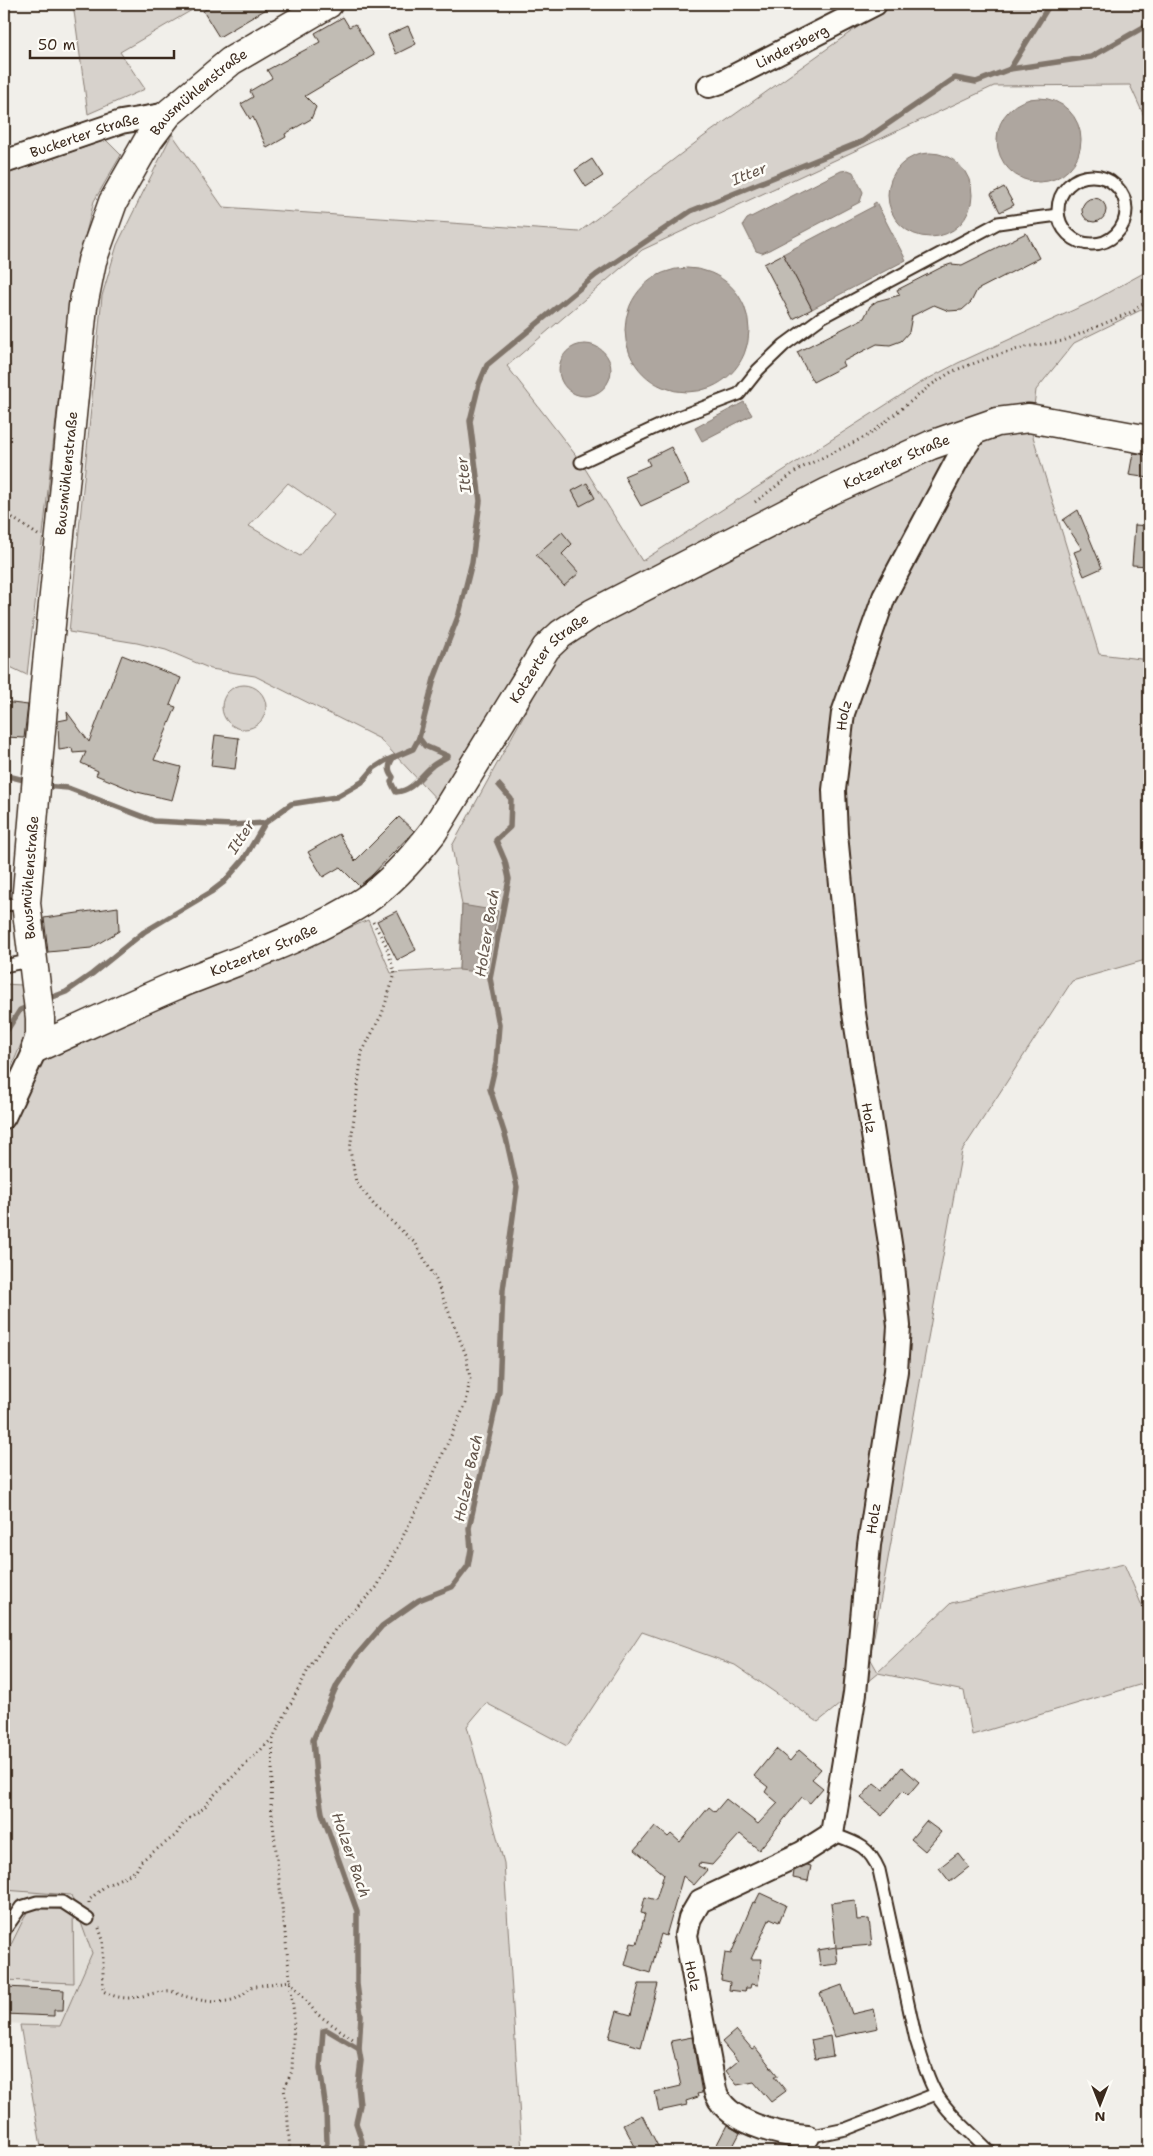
<svg xmlns="http://www.w3.org/2000/svg" width="1153" height="2156" font-family="'Shantell Sans',sans-serif">
	<rect width="100%" height="100%" fill="#f1efea"/>
	<filter id="ink" filterUnits="userSpaceOnUse"><feTurbulence type="fractalNoise" baseFrequency=".02" numOctaves="2"/><feDisplacementMap in="SourceGraphic" scale="10" xChannelSelector="R" yChannelSelector="G"/><feConvolveMatrix kernelMatrix="1 2 1 2 8 2 1 2 1" color-interpolation-filters="sRGB"/></filter>
	<g filter="url(#ink)">
		<!-- built -->
		<path fill="#e3e0da" d="M10 1889 71 1895 93 1954 60 2026 4 2023V1900Z"/>
		<!-- green -->
		<g fill="#d7d2cc" stroke="#897e75" fill-rule="evenodd">
			<path d="M73 4H188L192 10 120 52 145 89 88 114Z"/>
			<path d="M890 4H1149V127L1130 85 994 86 642 250 507 366 581 462 642 561 920 383 958 363 1091 302 1149 270V306L1074 343 1036 390 1031 430 1099 654 1149 660V959L1072 981 962 1151 870 1658 878 1672 951 1603 1124 1564 1149 1622V1682L972 1735 964 1691 878 1673 818 1722 735 1665 642 1632 567 1746 486 1703 467 1726 504 1863 522 2152H42L20 2025 60 2026 92 1953 71 1895 4 1890V1136L40 1058 368 920 391 973 459 969 462 905 452 846 533 698 512 683 440 803 380 739 255 676 211 669 166 650 137 643 69 632 102 296 117 245 172 134 223 207 579 232 703 137ZM288 483 334 515 300 556 249 526Z"/>
			<path d="M106 140 121 155 94 201 70 296 27 675 4 664V175Z"/>
			<circle cx="244" cy="707" r="22"/>
			<path d="M4 984 22 985 29 1025 4 1085Z"/>
			<path d="M29 1908 73 1910 74 1983 4 1980V1959Z"/>
		</g>
		<!-- water -->
		<g fill="#aea69f" stroke="#80746b">
			<circle cx="1039" cy="140" r="42"/>
			<circle cx="930" cy="195" r="42"/>
			<path d="M848 170 853 172 863 192 860 202 769 250 762 253 756 251 743 225 747 219 841 171Z"/>
			<path d="M876 202 906 260 812 309 783 254 874 206 873 204Z"/>
			<circle cx="687" cy="330" r="62"/>
			<circle cx="585" cy="370" r="26"/>
			<path d="M744 402 752 415 702 441 695 428Z"/>
			<path d="M462 905 498 911 486 973 459 970Z"/>
		</g>
		<g fill="none" stroke-linecap="round" stroke-linejoin="round">
			<!-- stream -->
			<g stroke="#80746b" stroke-width="5.5">
				<path d="M1010 69 1091 57 1149 24"/>
				<path d="M393 758C388 766 388 770 393 777L391 782 396 792C414 790 419 777 431 767 436 762 443 760 448 756L425 746 419 738"/>
				<path d="M4 775 28 781"/>
				<path d="M44 786 68 788 154 821 231 825 265 823"/>
				<path d="M45 1000 66 992 92 974 144 932 211 892 224 882 244 859 265 823 291 804 336 797 362 782 374 768 385 761 413 749 419 738 434 679 459 614 472 562 480 501 470 421 479 384 487 365 596 275 691 211 863 141 955 78 976 82 1010 69 1050 4"/>
				<path d="M4 1035 20 1010 32 1005"/>
				<path d="M323 2152 327 2143 326 2110 320 2068 323 2031 327 2030 359 2049"/>
				<path d="M361 2152 362 2141 356 2123 360 2105 358 2085 361 2061 359 2049 361 2015 357 1984V1911L322 1813 316 1776 313 1740 337 1685 357 1655 382 1626 419 1600 452 1587 468 1566 471 1549 469 1528 499 1392 503 1290 517 1187 506 1138 490 1089 496 1063 499 1025 490 978 509 879 505 861 496 840 510 827 511 799 499 785"/>
			</g>
		</g>
		<!-- building -->
		<g fill="#c1bcb4" stroke="#3b2a1e">
			<path d="M215 4H275L219 37 203 11Z"/>
			<path d="M343 17 349 27 355 24 374 55 305 96 316 107 311 119 285 134 286 137 267 148 253 117 250 119 241 104 253 97 250 91 272 78 267 70 320 42 315 33Z"/>
			<path d="M408 26 416 44 396 54 388 35Z"/>
			<path d="M592 159 603 176 586 187 575 170Z"/>
			<path d="M1004 187 1014 205 1000 212 991 194Z"/>
			<circle cx="1094" cy="210" r="12"/>
			<path d="M1026 233 1039 258 977 290 971 302 962 310 949 311 934 305 912 316 909 332 901 341 890 345 877 344 842 362 844 366 813 382 797 352 864 318 870 306 877 301 900 295 897 290 942 267 951 264 962 265Z"/>
			<path d="M783 254 812 309 793 319 764 264Z"/>
			<path d="M671 447 689 484 641 506 624 476 650 465 647 459Z"/>
			<path d="M1133 453 1149 455V478L1129 475Z"/>
			<path d="M587 483 595 498 580 506 572 491Z"/>
			<path d="M1078 510 1102 568 1084 576 1074 552 1082 549 1063 520Z"/>
			<path d="M1135 525 1149 526V566L1132 565Z"/>
			<path d="M562 532 572 544 562 554 579 573 564 586 536 555Z"/>
			<path d="M122 655 181 678 170 705 176 707 154 760 181 767 172 800 137 792 96 775 98 771 81 763 86 752 73 753 72 748 59 750 58 721 68 719 67 712 89 742Z"/>
			<path d="M4 702 28 705 24 738 5 737Z"/>
			<path d="M215 735 239 738 235 769 211 766Z"/>
			<path d="M399 817 414 831 372 875 359 886 340 867 323 877 308 852 339 834 355 861Z"/>
			<path d="M118 907 119 931 91 948 48 952 44 918Z"/>
			<path d="M397 911 416 950 397 960 377 921Z"/>
			<path d="M776 1749 790 1761 799 1750 821 1769 812 1779 823 1788 810 1803 802 1797 759 1850 740 1834 712 1865 699 1863 698 1866 707 1870 694 1885 683 1876 666 1936 661 1934 650 1973 625 1965 631 1943 637 1944 645 1914 641 1913 645 1897 656 1900 664 1874 635 1850 655 1826 668 1837 671 1834 680 1842 709 1807 715 1812 726 1799 758 1824 778 1803 765 1792 768 1787 754 1776Z"/>
			<path d="M902 1767 919 1782 908 1795 903 1790 882 1816 861 1798 874 1783 883 1790Z"/>
			<path d="M926 1821 941 1832 925 1851 911 1839Z"/>
			<path d="M958 1853 969 1867 950 1882 939 1868Z"/>
			<path d="M807 1865 811 1866 808 1881 793 1878 794 1871Z"/>
			<path d="M760 1893 786 1905 779 1922 770 1918 751 1959H762L758 1985 751 1984 750 1988H746L745 1992 729 1990 730 1982 721 1980 725 1953 731 1954 753 1902 755 1903Z"/>
			<path d="M855 1900 857 1920 869 1919 872 1945 836 1948 838 1964 820 1966 818 1950 836 1947 831 1903Z"/>
			<path d="M639 1984H658L641 2047 609 2038 617 2011 631 2015Z"/>
			<path d="M842 1985 852 2014 874 2009 878 2028 835 2037 820 1993Z"/>
			<path d="M6 1987 64 1990 63 2010H54V2016L4 2014V1993H6Z"/>
			<path d="M736 2030 752 2049 755 2047 778 2076H774L786 2091 771 2102 754 2082 737 2085 726 2071 738 2061 722 2042Z"/>
			<path d="M830 2036 833 2056 815 2059 811 2040Z"/>
			<path d="M692 2037 702 2093 697 2094 698 2097 686 2101 687 2105 659 2111 655 2092 681 2086 671 2041Z"/>
			<path d="M642 2115 661 2152H638L623 2124Z"/>
			<path d="M727 2125 740 2133 730 2152H713Z"/>
		</g>
		<g fill="none" stroke-linecap="round" stroke-linejoin="round">
			<defs>
				<g id="service">
					<circle cx="1092" cy="210" r="34"/>
					<path d="M581 462 676 418 739 394 758 370 784 345 822 317 998 223 1058 215"/>
					<path d="M4 905 26 903"/>
					<path d="M4 966 33 960"/>
					<path d="M832 1834C857 1843 868 1845 879 1870L916 2040C922 2058 927 2079 937 2095 951 2117 972 2133 990 2152"/>
					<path d="M4 1931 21 1907 37 1902H62L88 1919"/>
					<path d="M808 2137 846 2129 936 2094"/>
				</g>
				<g id="minor">
					<path id="s1" d="M709 86 724 81 875 4"/>
					<path id="s2" d="M4 162 121 122 168 114"/>
					<path d="M4 1117 36 1048"/>
					<path id="s3" d="M808 2137C778 2135 724 2122 715 2090L686 1935 690 1918 700 1901 802 1853 832 1834 855 1693 869 1545 896 1371 899 1326 892 1256 853 1007 836 834 834 790 843 713 884 597 961 453 978 428"/>
				</g>
				<g id="tertiary">
					<path id="s4" d="M36 1048C83 1027 130 1005 177 985 239 960 307 938 364 901 391 883 413 858 433 832L546 648 561 634 593 613 828 492 931 445 997 422 1029 418 1149 440"/>
					<path id="s5" d="M36 1048 40 1035V1018L26 903 45 684 83 306 92 261 113 202 149 139 168 114 231 61 328 4"/>
				</g>
			</defs>
			<!-- service casing -->
			<use href="#service" stroke="#3b2a1e" stroke-width="15"/>
			<!-- minor casing -->
			<use href="#minor" stroke="#3b2a1e" stroke-width="26"/>
			<!-- tertiary casing -->
			<use href="#tertiary" stroke="#3b2a1e" stroke-width="31"/>
			<!-- path -->
			<g stroke="#3b2a1e" stroke-width="3" stroke-dasharray="1 4" stroke-linecap="butt">
				<path d="M755 502 799 469 869 435 931 385 953 371 994 356 1025 347 1063 341 1134 311 1149 299"/>
				<path d="M4 512 38 535"/>
				<path d="M273 1739 271 1806 294 2015 292 2071 284 2089 287 2108 290 2152"/>
				<path d="M89 1903V1900L105 1886 136 1871 141 1861 176 1835 183 1824 193 1815 204 1808 212 1797 273 1738 309 1668 336 1628 377 1587 423 1497 466 1403 470 1378 466 1355 436 1280 416 1244 374 1205 356 1182 350 1150 362 1052 382 1014 395 974 386 945 373 922"/>
				<path d="M99 1928 103 1940V1991C129 2005 141 1994 167 1991 172 1990 177 1994 181 1995 204 2002 234 2009 250 1987L290 1981"/>
				<path d="M290 1981 317 2014 353 2039"/>
			</g>
			<!-- service -->
			<use href="#service" stroke="#fdfcf7" stroke-width="11"/>
			<!-- minor -->
			<use href="#minor" stroke="#fdfcf7" stroke-width="22"/>
			<!-- tertiary -->
			<use href="#tertiary" stroke="#fdfcf7" stroke-width="28"/>
		</g>
	</g>
	<g text-anchor="middle" stroke-width="5" stroke-linejoin="round" paint-order="stroke">
		<!-- street labels -->
		<g font-size="14" fill="#3b2a1e" stroke="#fdfcf7">
			<text dy="5" stroke="none"><textPath href="#s1" startOffset="92">Lindersberg</textPath></text>
			<text dy="5" stroke="none"><textPath href="#s5" startOffset="996">Bausmühlenstraße</textPath></text>
			<text dy="5" stroke="none"><textPath href="#s2" startOffset="85">Buckerter Straße</textPath></text>
			<text dy="5" stroke="none"><textPath href="#s4" startOffset="1072">Kotzerter Straße</textPath></text>
			<text dy="5" stroke="none"><textPath href="#s5" startOffset="578">Bausmühlenstraße</textPath></text>
			<text dy="5" stroke="none"><textPath href="#s4" startOffset="668">Kotzerter Straße</textPath></text>
			<text dy="5" stroke="none"><textPath href="#s3" startOffset="1581">Holz</textPath></text>
			<text dy="5" stroke="none"><textPath href="#s5" startOffset="172">Bausmühlenstraße</textPath></text>
			<text dy="5" stroke="none"><textPath href="#s4" startOffset="248">Kotzerter Straße</textPath></text>
			<text transform="translate(869 1118) rotate(81)" y="5">Holz</text>
			<text dy="5" stroke="none"><textPath href="#s3" startOffset="771">Holz</textPath></text>
			<text transform="translate(693 1976) rotate(78)" y="5">Holz</text>
		</g>
		<!-- water labels -->
		<g font-size="15" font-style="italic" fill="#63554b" stroke="#fdfcf7">
			<text transform="translate(749 174) rotate(-22)" y="5">Itter</text>
			<text transform="translate(464 475) rotate(-97)" y="5">Itter</text>
			<text transform="translate(241 837) rotate(-57)" y="5">Itter</text>
			<text transform="translate(487 933) rotate(-81)" y="5">Holzer Bach</text>
			<text transform="translate(468 1478) rotate(-78)" y="5">Holzer Bach</text>
			<text transform="translate(351 1855) rotate(71)" y="5">Holzer Bach</text>
		</g>
	</g>
	<!-- margin -->
	<rect width="1153" height="2156" fill="none" stroke="#fdfcf7" stroke-width="20"/>
	<rect x="10" y="10" width="1133" height="2136" fill="none" stroke="#3b2a1e" stroke-width="2" filter="url(#ink)"/>
	<!-- north arrow -->
	<g transform="translate(1100 2104) rotate(180)" stroke="#fdfcf7" stroke-width="4" paint-order="stroke">
	<path d="M0-4L9 19L0 12L-9 19Z" fill="#3b2a1e"/>
	<text y="-8" font-size="14" font-weight="bold" text-anchor="middle" fill="#3b2a1e">N</text>
	</g>
	<!-- scale -->
	<path d="M30 50v8h144v-8" fill="none" stroke="#3b2a1e" stroke-width="2.5"/>
	<text x="38" y="50" font-size="15" fill="#3b2a1e" stroke="#fdfcf7" stroke-width="4" paint-order="stroke">50 m</text>
</svg>
